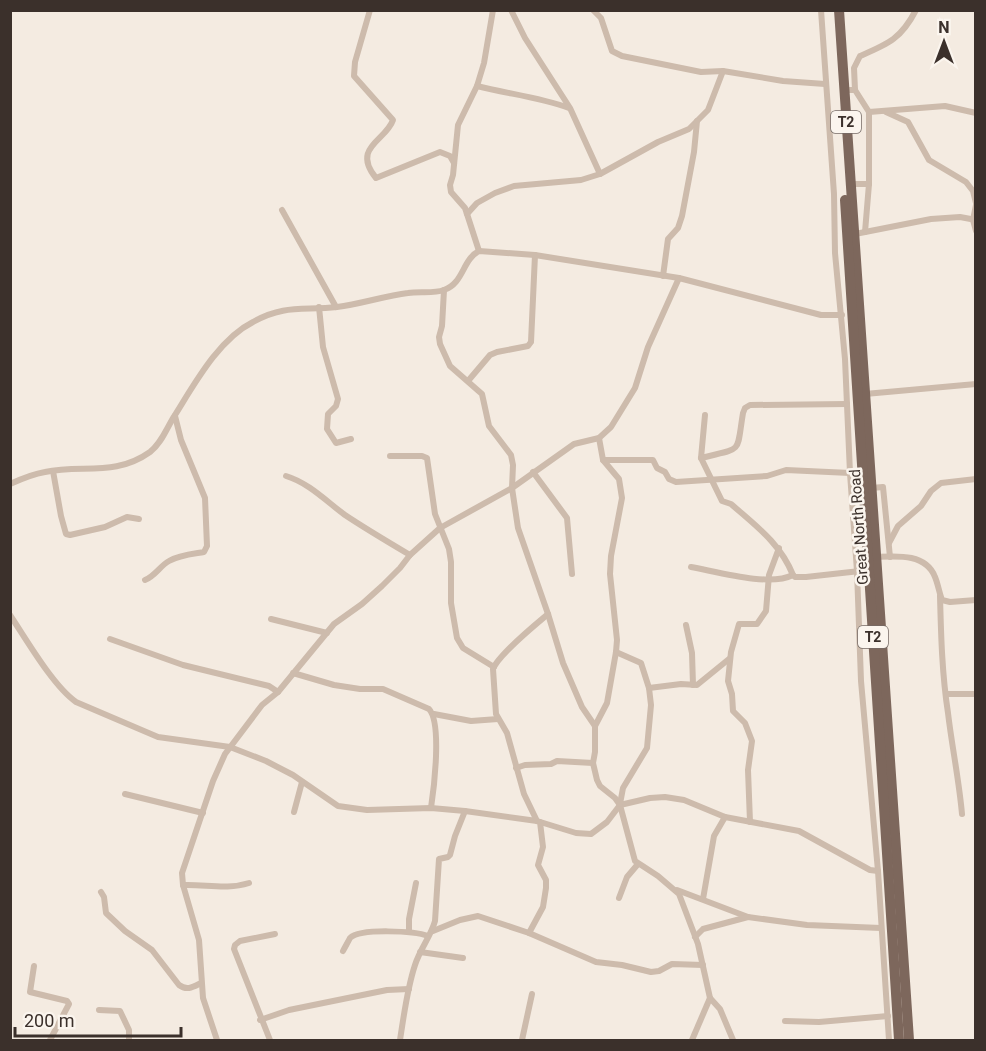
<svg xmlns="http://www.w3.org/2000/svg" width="986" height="1051" font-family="Roboto,sans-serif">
	<rect width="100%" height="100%" fill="#f4ebe1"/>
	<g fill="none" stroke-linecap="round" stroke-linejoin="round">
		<!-- street -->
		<g stroke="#cdbbac" stroke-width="6">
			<path d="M370 10 355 62 354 76 393 120C386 141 351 147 376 178L440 152 450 156 454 163"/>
			<path d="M511 10 525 38 570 108 600 174"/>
			<path d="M593 10 601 18 612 51 622 56 701 72 723 71 783 81 825 84"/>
			<path d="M821 10 834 194 835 253 845 359 850 473 857 571 861 681 878 871 889 1040"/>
			<path d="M477 86C508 94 539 97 569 108"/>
			<path d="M844 90H855L854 68 860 56C888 44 901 39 916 10"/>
			<path d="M855 90 869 112V184L865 232"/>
			<path d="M869 112 945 106 976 113"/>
			<path d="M886 112 908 122 929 160 966 182 973 191 976 203"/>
			<path d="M851 184H869"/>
			<path d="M976 205 973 220 976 231"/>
			<path d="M282 210 336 307"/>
			<path d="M467 214 477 203 495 193 514 186 581 180 600 174 658 142 689 129 708 110 723 71"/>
			<path d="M855 234 931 219 960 217 976 220"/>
			<path d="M479 251 467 214 465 208 451 192 450 185 453 175 458 125 477 86 484 63 493 10"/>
			<path d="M663 276 668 239 678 228 682 216 694 152 697 121"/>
			<path d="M444 290 442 326 439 337 440 344 450 366 482 394 489 426 511 455 513 465 512 488 518 528 548 614 563 663 582 707 595 726V752L593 763 597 780 600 786 615 798 620 805 635 861 658 876 679 894 698 944 710 998 720 1009 733 1040"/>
			<path d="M319 307 323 347 338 399 336 406 328 414 327 429 336 443 351 439"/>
			<path d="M468 381 490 355 497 352 528 346 531 342 535 255"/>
			<path d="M865 394 976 384"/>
			<path d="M390 456H422L427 458 435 514 449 549 451 562V603L457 638 463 648 494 667"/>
			<path d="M701 458 705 415"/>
			<path d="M603 460H653L657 468 665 472 669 479 676 482 767 476 786 470 850 473"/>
			<path d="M53 471 61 516 66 534 70 535 105 527 127 517 139 519"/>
			<path d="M533 472 567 518 572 574"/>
			<path d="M286 476C309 483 326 501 345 515 366 529 388 542 410 555"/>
			<path d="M10 484C21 479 33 474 45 472 82 464 115 477 150 452 162 443 167 427 175 415 195 383 219 339 253 322 285 304 304 311 337 307 361 304 384 296 408 293 420 291 433 294 444 290 464 283 462 260 479 251L535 255 679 278 821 315H842"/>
			<path d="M871 488 883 487 890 557"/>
			<path d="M889 543 898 526 921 506 931 491 941 483 976 479"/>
			<path d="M876 557C896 556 926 553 935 577 938 584 939 592 942 600L950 602 976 600"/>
			<path d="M691 567C718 572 769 587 793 575L795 577H806L869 570"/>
			<path d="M793 575C780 543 756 526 731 504L722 501 701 458C744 447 736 455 743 413L745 408 750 405 847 404"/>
			<path d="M145 580C155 576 160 566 169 561 179 555 192 554 204 552L207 546 205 498 181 440 175 416"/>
			<path d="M940 596C941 635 942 674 948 713 952 747 959 780 962 814"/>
			<path d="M10 615C26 639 53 686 76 702L158 737 230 747 266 761 293 775 338 806 367 810 431 808 465 811 537 821 576 833 591 834 607 822 620 805 650 798 665 797 684 800 725 817 799 831 870 870 878 871"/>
			<path d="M271 619 327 633"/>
			<path d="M686 625 692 653 693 685"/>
			<path d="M110 639 183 665 269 686 278 692"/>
			<path d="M616 652 641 663 649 688 651 705 647 748 623 788 620 804"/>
			<path d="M293 673 334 685 360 689H383L429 709C442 723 434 788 431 808"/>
			<path d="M649 688 681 684 697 685 729 659"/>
			<path d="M946 694H976"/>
			<path d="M434 714 471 721 498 719"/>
			<path d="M595 726 607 703 616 652 617 640 610 574 611 556 622 498 619 479 603 460 599 438"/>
			<path d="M516 768 525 765 551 764 557 761 593 763"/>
			<path d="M125 794 203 813"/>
			<path d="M294 812 302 782"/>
			<path d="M537 821 524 794 507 733 496 714 493 669C499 654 535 625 548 614"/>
			<path d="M750 822 748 770 752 741 745 723 733 711 732 694 728 681 731 652 739 624H757L766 611 769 575 779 548"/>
			<path d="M183 885C205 884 227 890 249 883"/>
			<path d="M677 890 748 917 807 925 881 928"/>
			<path d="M101 892 104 897 106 913 125 931 152 950 179 985C187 991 193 987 201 983"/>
			<path d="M619 898 627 877 638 864"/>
			<path d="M703 899 714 836 725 817"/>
			<path d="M433 931 460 920 478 916 529 933 596 962 622 965 651 972 659 971 672 964 703 965"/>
			<path d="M409 932V919L416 883"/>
			<path d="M529 933 543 907 546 888V880L538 865 543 847 540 822"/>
			<path d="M695 937 703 929 748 917"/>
			<path d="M343 951C345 947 348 942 350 938 360 928 415 931 428 936"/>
			<path d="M420 952 463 958"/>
			<path d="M34 966 30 992 67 1001 69 1004 50 1040"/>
			<path d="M99 1010 120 1011 129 1030V1040"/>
			<path d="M260 1020 289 1010 387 990 409 989"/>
			<path d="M785 1021 819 1022 888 1016"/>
			<path d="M217 1040 203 998 199 940 183 885 182 873 213 781 225 754 262 705 278 692 334 624 362 604 382 586 400 568 410 555 440 528 512 488 574 444 599 438 611 427 635 388 648 347 679 278"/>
			<path d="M270 1040 234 949 235 945 240 941 275 934"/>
			<path d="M400 1040C404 1015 407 989 415 965 420 949 431 936 435 921L439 859 448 857 450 855 455 836 465 811"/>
			<path d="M522 1040 532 994"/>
			<path d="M692 1040 710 998"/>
		</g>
		<!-- primary -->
		<g stroke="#7d675c" stroke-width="10">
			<path d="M839 10 909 1040"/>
			<path d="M845 200 899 1040"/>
		</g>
	</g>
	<g text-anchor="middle" stroke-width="5" stroke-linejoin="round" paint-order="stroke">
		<!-- shield labels -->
		<g fill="#fbf5ee" stroke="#756b66" stroke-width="1.5">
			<rect x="831" y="111" width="30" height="22" rx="4.5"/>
			<rect x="858" y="626" width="30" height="22" rx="4.5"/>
		</g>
		<g font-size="14" font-weight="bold" fill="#3b302b">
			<text x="846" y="127">T2</text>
			<text x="873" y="642">T2</text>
		</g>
		<!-- street labels -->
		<g font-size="15" fill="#3b302b" stroke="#fbf5ee">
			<text transform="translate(859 527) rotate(-94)" y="5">Great North Road</text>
		</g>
	</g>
	<!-- border -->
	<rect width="986" height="1051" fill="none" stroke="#3b302b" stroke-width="24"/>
	<!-- north arrow -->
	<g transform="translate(944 42)" stroke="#fbf5ee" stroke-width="4.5" paint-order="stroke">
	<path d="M0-4.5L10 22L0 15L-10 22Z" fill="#3b302b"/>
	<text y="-9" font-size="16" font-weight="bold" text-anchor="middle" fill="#3b302b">N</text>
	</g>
	<!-- scale -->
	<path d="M15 1027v9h166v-9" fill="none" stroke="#3b302b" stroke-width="3"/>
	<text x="24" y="1027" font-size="18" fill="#3b302b" stroke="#fbf5ee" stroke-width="4.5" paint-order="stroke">200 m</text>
</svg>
